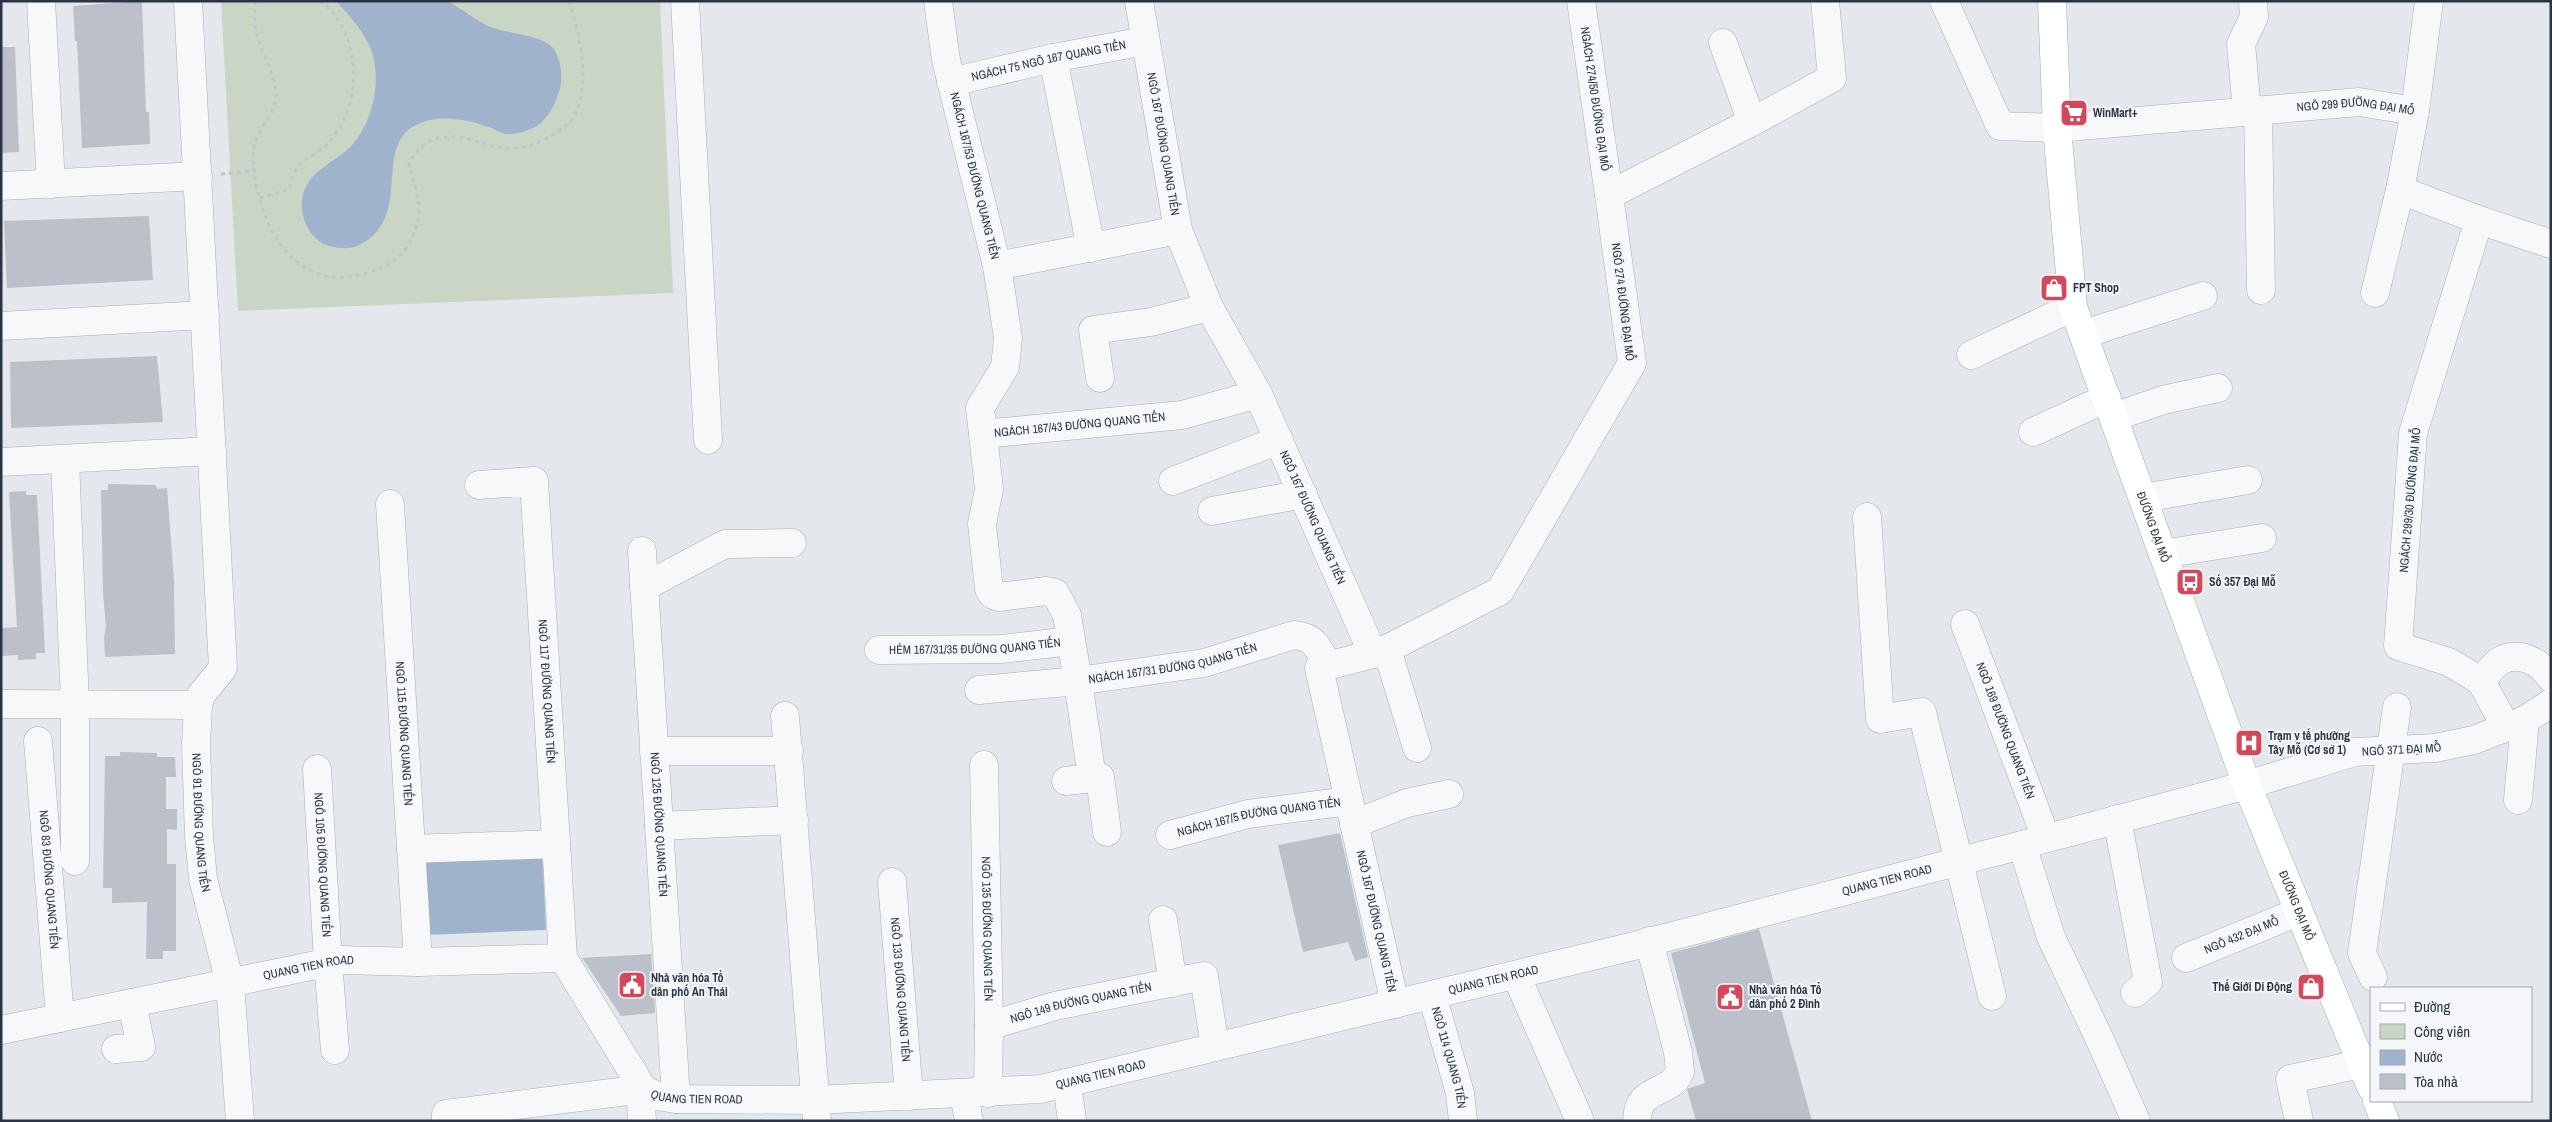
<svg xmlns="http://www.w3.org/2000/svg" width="2552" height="1122" font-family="'Archivo Narrow',sans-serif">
	<rect width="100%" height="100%" fill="#e4e7ec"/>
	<!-- green -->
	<path fill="#c9d6c5" d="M221 1H660L673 293 238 311Z"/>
	<!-- water -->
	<g fill="#9fb4cc">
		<path d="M336 1C362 1 388 1 414 1 424 1 436 0 446 1 453 2 480 24 493 28 508 33 537 35 550 45 560 53 562 71 561 83 559 98 550 117 537 126 529 130 516 135 506 134 501 133 494 129 489 127 465 119 437 113 414 126 373 149 414 221 357 246 347 250 331 248 322 243 302 231 296 201 308 183 319 166 340 159 353 144 374 120 383 75 369 45 361 28 348 14 336 1Z"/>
		<path d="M542 847 546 930 426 935 422 853Z"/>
	</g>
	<!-- building -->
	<g fill="#bbc0ca">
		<path d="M142 1 146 112H149L150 144 82 148 77 41H75L73 6Z"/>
		<path d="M1 47H15L19 152 1 153Z"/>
		<path d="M149 216 153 280 7 288 4 221Z"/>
		<path d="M157 356 163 422 11 428 10 362Z"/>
		<path d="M108 484 156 485 157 489 167 488 174 580 175 654 105 657 104 637 106 627 103 592 101 490H108Z"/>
		<path d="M26 491V495H37L45 653H36V659L18 660V655L1 656V628L17 627 9 492Z"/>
		<path d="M120 752 157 753V757H175L176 777H166V809H177V830L167 829V864H176V951H163V959H146L147 902 112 903V888H103L105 756H120Z"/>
		<path d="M1340 833 1368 957 1355 961 1348 942 1303 952 1278 845Z"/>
		<path d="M1759 929 1812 1121H1696L1687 1089 1705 1083 1671 953Z"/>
		<path d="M651 954 655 1013 621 1016 582 958Z"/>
	</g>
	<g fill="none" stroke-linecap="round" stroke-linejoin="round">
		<defs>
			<g id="minor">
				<path d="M41 1 51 184"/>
				<path id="s1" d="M188 1 223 668 201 695 198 705 196 744 199 836 203 879 230 983 240 1121"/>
				<path d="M685 1 708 440"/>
				<path id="s2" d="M938 1 946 60 997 266 1008 338 1005 367 980 408 983 434 1182 415 1258 394"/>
				<path id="s3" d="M1139 1 1178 230 1209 307 1258 394 1373 654 1319 668 1395 1004"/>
				<path id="s4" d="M1581 1 1609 195"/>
				<path id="s5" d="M1944 1 2000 126 2057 128 2359 102 2415 111 2400 190 2479 220 2551 244"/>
				<path d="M1723 43 1752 122"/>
				<path d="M1053 58 1091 248"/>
				<path id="s6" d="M951 82 1053 58 1145 41"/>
				<path d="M2258 110 2261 290"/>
				<path d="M2247 111 2241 44 2254 17 2253 1"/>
				<path d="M2415 111 2429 1"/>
				<path d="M1 186 198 176"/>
				<path d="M2479 220 2413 433 2398 646 2449 662 2481 681 2506 727"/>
				<path d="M997 266 1178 230"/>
				<path d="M2375 293 2400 190"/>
				<path d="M1 326 205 315"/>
				<path d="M2084 334 2203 296"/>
				<path d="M1971 355 2073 307"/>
				<path d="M1100 378 1093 330 1151 322 1209 307"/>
				<path d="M2114 417 2163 400 2218 388"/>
				<path d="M2033 432 2107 398"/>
				<path id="s7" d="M983 434 989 489 982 524 989 589 993 595 999 597 1046 591 1055 593 1067 615 1078 681 1204 663 1294 635C1315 637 1319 648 1327 666"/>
				<path d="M65 459 75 704V861"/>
				<path d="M1 462 212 451"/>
				<path d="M1173 481 1279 440"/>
				<path id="s8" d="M479 485 534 481 563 958 643 1089 657 1096 676 1099 815 1100 1041 1089 1634 946 2022 845 2247 785 2355 752 2435 748 2474 740 2525 720 2551 703"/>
				<path d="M2143 498 2248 480"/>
				<path id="s9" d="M390 504 418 962"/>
				<path d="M1212 511 1303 494"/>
				<path d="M1867 517 1880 719 1922 712 1992 996"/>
				<path id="s10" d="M642 551 676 1099"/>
				<path d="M2163 554 2262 538"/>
				<path d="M644 587 725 544 792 543"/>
				<path id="s11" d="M1965 624 2046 838"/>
				<path d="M1387 649 1417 748"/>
				<path id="s12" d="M879 650 1001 649 1071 641"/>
				<path d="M1373 654 1387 649 1500 591 1632 363 1609 195 1752 122 1832 78 1825 1"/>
				<path d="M2481 681C2487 675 2493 665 2500 661 2519 650 2540 662 2551 678"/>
				<path d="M979 690 1078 681 1092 778 1066 781"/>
				<path d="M1 704 198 705"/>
				<path d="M785 716 817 1121"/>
				<path id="s13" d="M38 741 60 1018"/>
				<path d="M654 751H789"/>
				<path id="s14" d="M984 765 989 1026 988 1093"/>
				<path id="s15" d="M317 769 328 962 335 1050"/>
				<path d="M1092 778 1100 777 1107 832"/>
				<path d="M2518 800 2525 720"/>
				<path d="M2117 819 2148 982 2135 993"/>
				<path d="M1354 824 1407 803 1449 794"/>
				<path d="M659 826 794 820"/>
				<path id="s16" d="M1170 835 1248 814 1349 801"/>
				<path d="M2022 845 2051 937 2100 1040 2136 1121"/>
				<path d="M411 849 556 844"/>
				<path id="s17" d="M892 882 909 1096"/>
				<path d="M1163 920 1173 983"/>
				<path id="s18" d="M2186 958 2298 912"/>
				<path d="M1516 975 1580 1121"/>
				<path d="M2373 977 2362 953 2397 707"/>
				<path id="s19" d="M1432 995 1460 1093 1463 1121"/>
				<path id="s20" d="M989 1026 1055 1006 1204 976 1215 1047"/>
				<path id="s21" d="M1 1030 340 960 418 962 563 958"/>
				<path d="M116 1049 141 1047 132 1003"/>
				<path d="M1067 1083 1072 1121"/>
				<path d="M964 1094 969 1121"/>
				<path d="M446 1121V1114L643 1089"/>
				<path d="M642 1121 641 1104 643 1089"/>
				<path d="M1637 1121C1637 1085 1670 1096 1680 1072L1678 1052 1649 941"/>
				<path d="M2299 1121 2290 1079 2361 1064"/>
			</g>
			<g id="major">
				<path id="s22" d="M2052 1 2057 128 2073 307 2247 785 2371 1087"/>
				<path d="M2377 1101 2385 1121"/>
			</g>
		</defs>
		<!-- minor casing -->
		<use href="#minor" stroke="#a9aeb7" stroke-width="29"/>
		<!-- major casing -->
		<use href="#major" stroke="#a3abb8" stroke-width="29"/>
		<!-- path -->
		<g stroke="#c2c5cb" stroke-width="3" stroke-dasharray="4 4" stroke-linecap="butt">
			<path d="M255 1C255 11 254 22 256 31 261 52 274 71 276 92 277 113 262 123 256 140 247 161 261 211 272 231 283 252 299 267 321 275 344 282 378 273 397 258 408 249 415 233 418 219 421 198 413 183 409 163 416 150 428 138 444 137 468 134 482 146 503 148 520 150 540 144 554 134 558 131 565 127 569 123 594 94 580 33 569 1"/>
			<path d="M221 174 254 171"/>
			<path d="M260 198 289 189C297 155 307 164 327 144 364 106 363 36 321 1"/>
		</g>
		<!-- minor -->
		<use href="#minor" stroke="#f7f8fa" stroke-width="28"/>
		<!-- major -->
		<use href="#major" stroke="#fff" stroke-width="28"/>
	</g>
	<!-- icons -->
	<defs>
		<symbol id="supermarket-square" viewBox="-11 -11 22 22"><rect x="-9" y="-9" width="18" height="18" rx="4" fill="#d1495b" stroke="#f4f6f9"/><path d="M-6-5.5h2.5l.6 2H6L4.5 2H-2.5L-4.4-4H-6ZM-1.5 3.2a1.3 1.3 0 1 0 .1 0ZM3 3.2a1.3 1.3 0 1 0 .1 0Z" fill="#fff"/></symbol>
		<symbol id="shop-square" viewBox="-11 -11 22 22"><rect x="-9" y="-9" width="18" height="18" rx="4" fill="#d1495b" stroke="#f4f6f9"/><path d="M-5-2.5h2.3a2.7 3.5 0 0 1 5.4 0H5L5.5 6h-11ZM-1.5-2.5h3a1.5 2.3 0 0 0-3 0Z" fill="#fff"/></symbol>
		<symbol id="bus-square" viewBox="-11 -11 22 22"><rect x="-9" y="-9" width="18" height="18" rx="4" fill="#d1495b" stroke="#f4f6f9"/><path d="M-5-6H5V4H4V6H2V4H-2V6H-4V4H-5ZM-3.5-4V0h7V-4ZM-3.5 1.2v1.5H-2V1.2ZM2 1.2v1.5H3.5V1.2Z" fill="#fff"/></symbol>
		<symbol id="hospital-square" viewBox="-11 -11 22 22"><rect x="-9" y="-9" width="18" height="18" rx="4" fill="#d1495b" stroke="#f4f6f9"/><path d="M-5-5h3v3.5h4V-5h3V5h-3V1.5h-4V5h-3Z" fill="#fff"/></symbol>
		<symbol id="civic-square" viewBox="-11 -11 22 22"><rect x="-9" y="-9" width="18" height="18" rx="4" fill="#d1495b" stroke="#f4f6f9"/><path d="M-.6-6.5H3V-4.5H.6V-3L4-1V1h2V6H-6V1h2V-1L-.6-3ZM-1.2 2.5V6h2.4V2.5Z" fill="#fff"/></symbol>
	</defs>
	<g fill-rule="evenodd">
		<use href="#supermarket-square" x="2058" y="97" width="32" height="32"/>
		<use href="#shop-square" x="2038" y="272" width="32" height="32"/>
		<use href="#bus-square" x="2174" y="566" width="32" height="32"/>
		<use href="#hospital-square" x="2233" y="727" width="32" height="32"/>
		<use href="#civic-square" x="616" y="969" width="32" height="32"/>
		<use href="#shop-square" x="2295" y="971" width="32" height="32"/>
		<use href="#civic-square" x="1714" y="981" width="32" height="32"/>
	</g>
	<g text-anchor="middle" stroke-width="4" stroke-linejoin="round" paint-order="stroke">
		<!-- street labels -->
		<g font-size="12" fill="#2b3445" stroke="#f4f6f9">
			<text dy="4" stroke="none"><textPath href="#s6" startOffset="100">NGÁCH 75 NGÕ 167 QUANG TIẾN</textPath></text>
			<text dy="4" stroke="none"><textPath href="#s4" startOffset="99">NGÁCH 274/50 ĐƯỜNG ĐẠI MỖ</textPath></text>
			<text dy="4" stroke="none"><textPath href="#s5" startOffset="494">NGÕ 299 ĐƯỜNG ĐẠI MỖ</textPath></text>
			<text dy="4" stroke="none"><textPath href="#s3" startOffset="145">NGÕ 167 ĐƯỜNG QUANG TIẾN</textPath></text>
			<text dy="4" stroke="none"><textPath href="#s2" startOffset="179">NGÁCH 167/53 ĐƯỜNG QUANG TIẾN</textPath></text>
			<text transform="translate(1623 302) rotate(83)" y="4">NGÕ 274 ĐƯỜNG ĐẠI MỖ</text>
			<text dy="4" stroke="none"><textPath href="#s2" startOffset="545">NGÁCH 167/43 ĐƯỜNG QUANG TIẾN</textPath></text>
			<text transform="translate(2410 500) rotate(-85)" y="4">NGÁCH 299/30 ĐƯỜNG ĐẠI MỖ</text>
			<text dy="4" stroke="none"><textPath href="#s3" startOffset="550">NGÕ 167 ĐƯỜNG QUANG TIẾN</textPath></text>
			<text dy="4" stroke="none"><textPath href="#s22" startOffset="541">ĐƯỜNG ĐẠI MỖ</textPath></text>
			<text dy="4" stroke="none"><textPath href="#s12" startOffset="96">HẺM 167/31/35 ĐƯỜNG QUANG TIẾN</textPath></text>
			<text dy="4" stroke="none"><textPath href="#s7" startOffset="415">NGÁCH 167/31 ĐƯỜNG QUANG TIẾN</textPath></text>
			<text dy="4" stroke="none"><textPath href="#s8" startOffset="266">NGÕ 117 ĐƯỜNG QUANG TIẾN</textPath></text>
			<text dy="4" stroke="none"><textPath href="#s11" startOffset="114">NGÕ 169 ĐƯỜNG QUANG TIẾN</textPath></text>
			<text dy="4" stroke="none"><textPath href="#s9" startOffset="230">NGÕ 115 ĐƯỜNG QUANG TIẾN</textPath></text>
			<text dy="4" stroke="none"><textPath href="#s8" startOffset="2490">NGÕ 371 ĐẠI MỖ</textPath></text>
			<text dy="4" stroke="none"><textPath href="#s16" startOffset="91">NGÁCH 167/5 ĐƯỜNG QUANG TIẾN</textPath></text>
			<text dy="4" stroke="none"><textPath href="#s1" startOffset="831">NGÕ 91 ĐƯỜNG QUANG TIẾN</textPath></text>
			<text dy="4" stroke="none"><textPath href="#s10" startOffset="274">NGÕ 125 ĐƯỜNG QUANG TIẾN</textPath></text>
			<text dy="4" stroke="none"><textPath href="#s15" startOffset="96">NGÕ 105 ĐƯỜNG QUANG TIẾN</textPath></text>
			<text dy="4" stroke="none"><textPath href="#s13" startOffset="139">NGÕ 83 ĐƯỜNG QUANG TIẾN</textPath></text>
			<text dy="4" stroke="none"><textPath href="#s8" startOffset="1958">QUANG TIEN ROAD</textPath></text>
			<text dy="4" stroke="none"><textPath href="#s22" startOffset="946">ĐƯỜNG ĐẠI MỖ</textPath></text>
			<text dy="4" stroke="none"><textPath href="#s3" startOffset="1015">NGÕ 167 ĐƯỜNG QUANG TIẾN</textPath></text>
			<text dy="4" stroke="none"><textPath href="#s14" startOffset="164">NGÕ 135 ĐƯỜNG QUANG TIẾN</textPath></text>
			<text dy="4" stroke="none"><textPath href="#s18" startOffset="60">NGÕ 432 ĐẠI MỖ</textPath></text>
			<text dy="4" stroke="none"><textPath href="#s21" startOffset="314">QUANG TIEN ROAD</textPath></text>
			<text dy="4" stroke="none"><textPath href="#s8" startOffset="1552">QUANG TIEN ROAD</textPath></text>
			<text dy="4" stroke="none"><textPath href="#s17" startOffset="108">NGÕ 133 ĐƯỜNG QUANG TIẾN</textPath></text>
			<text dy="4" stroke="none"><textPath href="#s20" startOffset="95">NGÕ 149 ĐƯỜNG QUANG TIẾN</textPath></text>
			<text dy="4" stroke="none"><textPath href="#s19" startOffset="65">NGÕ 114 QUANG TIẾN</textPath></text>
			<text dy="4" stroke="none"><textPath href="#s8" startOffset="1148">QUANG TIEN ROAD</textPath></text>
			<text dy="4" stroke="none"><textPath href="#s8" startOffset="742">QUANG TIEN ROAD</textPath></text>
		</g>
		<!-- poi labels -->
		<g font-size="12" font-weight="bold" fill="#2b3445" stroke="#f4f6f9" text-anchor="start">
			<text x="2093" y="117">WinMart+</text>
			<text x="2073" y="292">FPT Shop</text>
			<text x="2209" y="586">Số 357 Đại Mỗ</text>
			<text x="2268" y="740">Trạm y tế phường<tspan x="2268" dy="14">Tây Mỗ (Cơ sở 1)</tspan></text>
			<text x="651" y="982">Nhà văn hóa Tổ<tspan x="651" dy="14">dân phố An Thái</tspan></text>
			<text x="2292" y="991" text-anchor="end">Thế Giới Di Động</text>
			<text x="1749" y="994">Nhà văn hóa Tổ<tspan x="1749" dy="14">dân phố 2 Đình</tspan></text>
		</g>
	</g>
	<!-- border -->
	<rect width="2552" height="1122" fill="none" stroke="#2b3445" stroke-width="5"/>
	<!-- legend -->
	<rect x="2370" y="987" width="162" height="115" fill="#f4f6f9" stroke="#a4a8b1"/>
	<rect x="2380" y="1003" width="25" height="8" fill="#ffffff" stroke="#a4a8b1"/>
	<text x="2414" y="1012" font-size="15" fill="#2b3445">Đường</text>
	<rect x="2380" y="1024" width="25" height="15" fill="#c9d6c5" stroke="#a4a8b1"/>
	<text x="2414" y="1037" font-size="15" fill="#2b3445">Công viên</text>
	<rect x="2380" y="1050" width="25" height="15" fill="#9fb4cc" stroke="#a4a8b1"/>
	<text x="2414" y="1062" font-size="15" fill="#2b3445">Nước</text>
	<rect x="2380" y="1074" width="25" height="15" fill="#bbc0ca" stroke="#a4a8b1"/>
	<text x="2414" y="1087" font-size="15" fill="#2b3445">Tòa nhà</text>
</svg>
